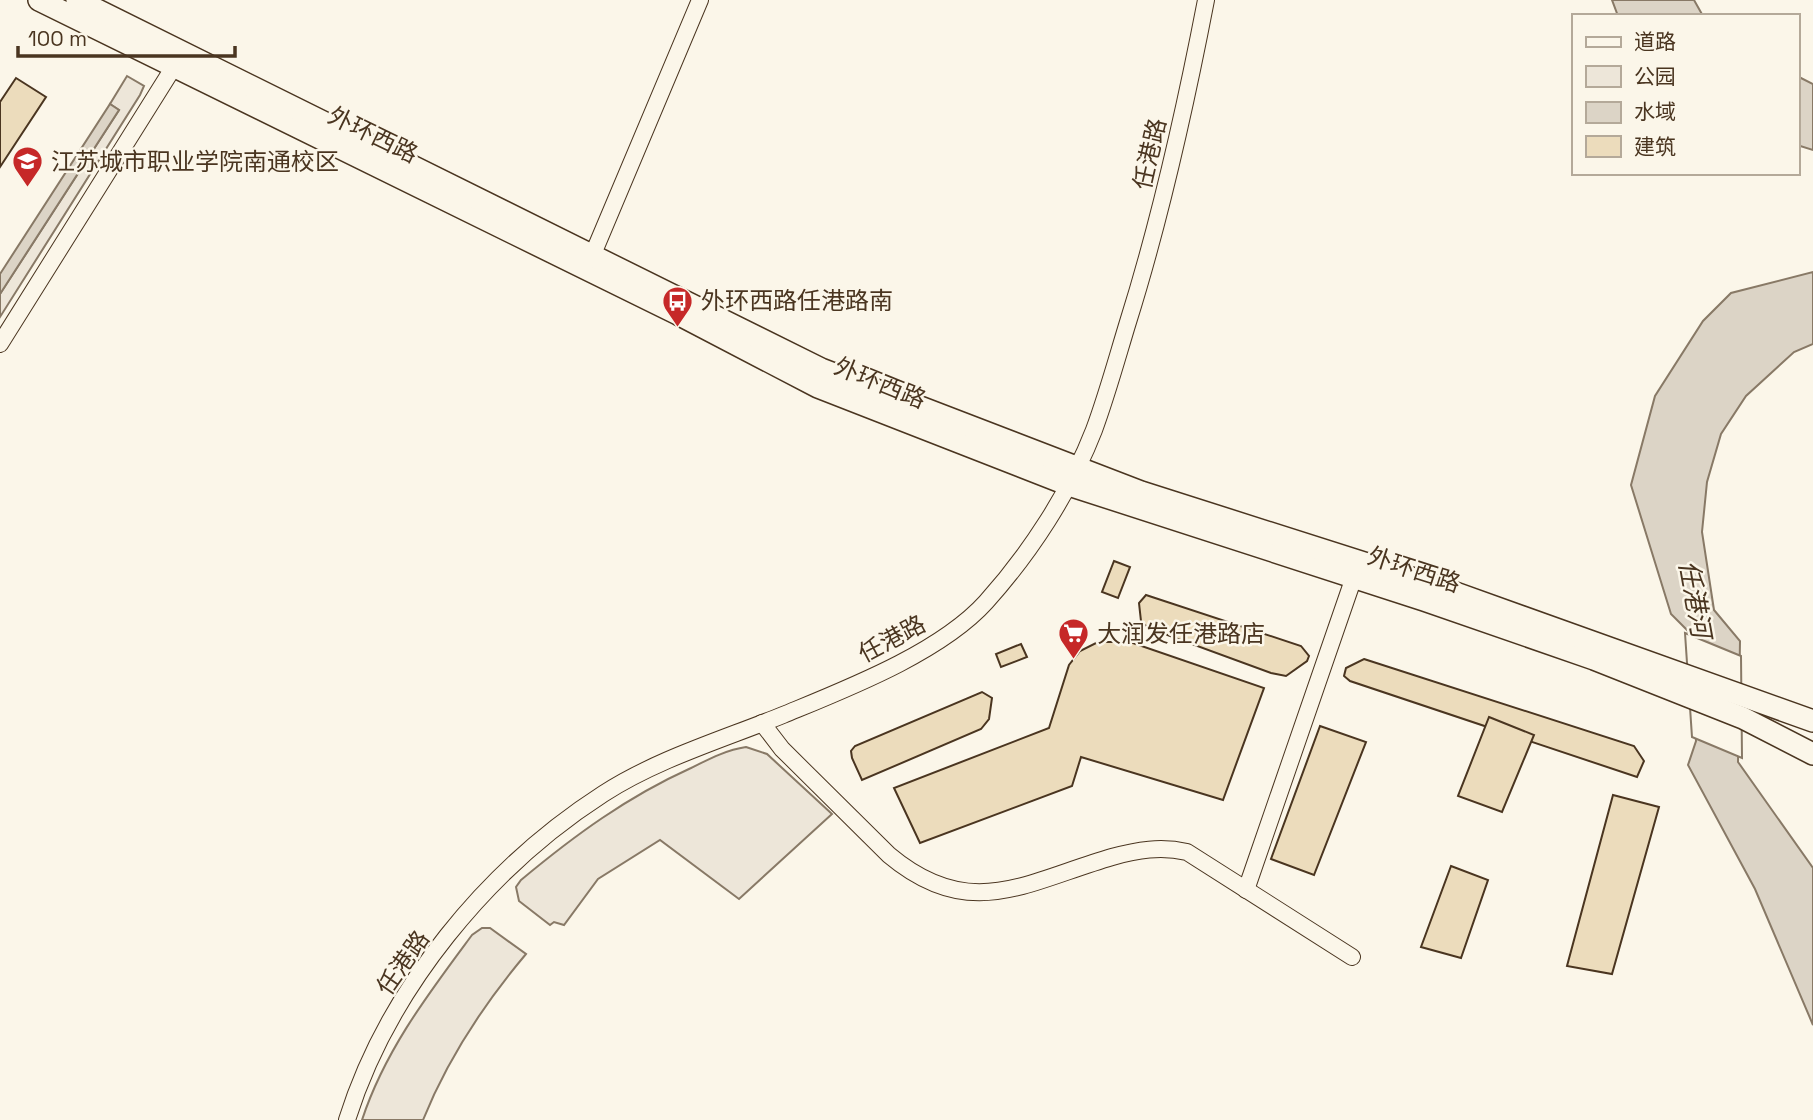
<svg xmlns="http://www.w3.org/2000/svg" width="1813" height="1120" font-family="'Space Grotesk','Noto Sans SC',sans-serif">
	<rect width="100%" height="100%" fill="#fbf6e9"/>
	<!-- green -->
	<g fill="#ede6d9" stroke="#887966" stroke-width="2">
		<path d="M127 76 144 86 140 95 0 317V294L119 110 110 104Z"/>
		<path d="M746 747 767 754 832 814 739 899 660 840 598 879 564 925 554 922 550 925 519 901 516 887 521 880C575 835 627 797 691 768 709 759 726 750 746 747Z"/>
		<path d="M482 928H490L526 954C483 1005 448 1058 423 1120H362C385 1050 429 993 472 935Z"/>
	</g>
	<!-- water -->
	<g fill="#dcd4c6" stroke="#887966" stroke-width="2">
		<path d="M1612 0H1694L1703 16H1618Z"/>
		<path d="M1797 76 1813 84V150L1797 145Z"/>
		<path d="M110 104 119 110 0 294V274Z"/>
		<path d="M1813 272V344L1794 352 1746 396 1721 434 1707 482 1702 532 1714 610 1740 641 1738 762 1813 868V1025L1755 889 1688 765 1696 741 1688 631 1671 614 1631 485 1655 396 1703 321 1731 293Z"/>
	</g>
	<!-- pier -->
	<path fill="#fbf6e9" stroke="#887966" stroke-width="2" d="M1685 633 1741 656 1742 758 1692 737Z"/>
	<!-- building -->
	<g fill="#ecdcbc" stroke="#4a3520" stroke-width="2">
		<path d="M16 78 46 97 0 167V102Z"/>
		<path d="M1114 561 1130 567 1118 598 1102 592Z"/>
		<path d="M1146 595 1301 646 1309 656 1307 661 1286 676 1271 673 1148 628 1141 621 1139 603Z"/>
		<path d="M1098 642H1130L1264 688 1223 800 1081 757 1072 786 920 843 894 788 1049 728 1069 665 1080 651Z"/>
		<path d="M1021 644 1027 657 1001 667 996 654Z"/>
		<path d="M1364 659 1634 746 1644 761 1637 777 1350 681 1344 676 1346 668Z"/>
		<path d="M982 692 992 698 989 719 981 729 862 780 852 758 851 751 855 746Z"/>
		<path d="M1489 717 1534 735 1502 812 1458 796Z"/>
		<path d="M1320 726 1366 742 1314 875 1271 859Z"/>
		<path d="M1613 795 1659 807 1612 974 1567 966Z"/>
		<path d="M1451 866 1488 880 1461 958 1421 947Z"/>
	</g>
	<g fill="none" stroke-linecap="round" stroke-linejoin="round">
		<defs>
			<g id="minor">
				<path d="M593 254 700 0"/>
				<path d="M0 344 180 57"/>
				<path d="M762 723 782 749 889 855C970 923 1026 882 1112 857 1137 850 1161 846 1187 852L1352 957"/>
				<path d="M1246 890 1354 577"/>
				<path d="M347 1120C388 989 488 868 603 794 657 759 724 739 783 715 846 689 940 653 986 602 1030 553 1070 492 1094 430 1107 395 1117 358 1128 322 1161 217 1185 109 1206 0"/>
			</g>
			<g id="major">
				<path d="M39 0 678 314 818 387 1069 485 1424 600 1594 659 1743 718 1813 754"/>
				<path d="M77 0 821 369 1141 492 1433 585 1813 721"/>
			</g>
		</defs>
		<!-- minor casing -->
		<use href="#minor" stroke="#4a3520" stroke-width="18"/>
		<!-- major casing -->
		<use href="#major" stroke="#4a3520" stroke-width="24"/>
		<!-- minor -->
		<use href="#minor" stroke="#fbf6e9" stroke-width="16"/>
		<!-- major -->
		<use href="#major" stroke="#fbf6e9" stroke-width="21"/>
	</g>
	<!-- icons -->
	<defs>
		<symbol id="university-pin" viewBox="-11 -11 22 30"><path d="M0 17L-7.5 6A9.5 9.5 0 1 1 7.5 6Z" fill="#c62828" stroke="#fbf6e9"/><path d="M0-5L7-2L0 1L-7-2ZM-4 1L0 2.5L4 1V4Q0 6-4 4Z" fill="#fff"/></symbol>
		<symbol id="bus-pin" viewBox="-11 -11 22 30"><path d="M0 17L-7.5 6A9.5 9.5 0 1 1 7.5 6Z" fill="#c62828" stroke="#fbf6e9"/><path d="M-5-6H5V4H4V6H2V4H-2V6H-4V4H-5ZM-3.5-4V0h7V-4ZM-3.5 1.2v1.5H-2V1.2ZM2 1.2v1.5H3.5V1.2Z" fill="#fff"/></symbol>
		<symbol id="supermarket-pin" viewBox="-11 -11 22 30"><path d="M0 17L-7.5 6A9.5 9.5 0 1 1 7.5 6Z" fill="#c62828" stroke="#fbf6e9"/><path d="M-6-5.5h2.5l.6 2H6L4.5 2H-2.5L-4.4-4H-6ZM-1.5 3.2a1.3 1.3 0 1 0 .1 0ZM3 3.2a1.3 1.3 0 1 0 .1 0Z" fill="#fff"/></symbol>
	</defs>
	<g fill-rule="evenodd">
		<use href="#university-pin" x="10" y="144" width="35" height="47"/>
		<use href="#bus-pin" x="660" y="284" width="35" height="47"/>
		<use href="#supermarket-pin" x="1056" y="616" width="35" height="47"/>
	</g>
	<g text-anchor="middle" stroke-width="5" stroke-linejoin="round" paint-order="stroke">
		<!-- street labels -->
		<g font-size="24" fill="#4a3520" stroke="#fbf6e9">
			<text transform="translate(373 135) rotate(26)" y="8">外环西路</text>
			<text transform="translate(1150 154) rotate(-77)" y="8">任港路</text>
			<text transform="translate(880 383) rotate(22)" y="8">外环西路</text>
			<text transform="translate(1414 570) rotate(18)" y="8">外环西路</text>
			<text transform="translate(892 639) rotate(-28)" y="8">任港路</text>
			<text transform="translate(403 963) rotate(-55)" y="8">任港路</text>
		</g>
		<!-- poi labels -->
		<g font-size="24" fill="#4a3520" stroke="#fbf6e9" text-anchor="start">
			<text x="51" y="170">江苏城市职业学院南通校区</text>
			<text x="701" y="309">外环西路任港路南</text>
			<text x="1097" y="642">大润发任港路店</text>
		</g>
		<!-- water labels -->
		<g font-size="26" font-style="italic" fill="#4a3520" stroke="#fbf6e9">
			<text transform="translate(1695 599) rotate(80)" y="9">任港河</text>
		</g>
	</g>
	<!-- legend -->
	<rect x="1572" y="14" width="228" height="161" fill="#fbf6e9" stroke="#b4a999" stroke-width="2"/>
	<rect x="1586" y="37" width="35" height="10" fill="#fbf6e9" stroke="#b4a999" stroke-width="2"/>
	<text x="1634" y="49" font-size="21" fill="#4a3520">道路</text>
	<rect x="1586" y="66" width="35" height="21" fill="#ede6d9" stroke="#b4a999" stroke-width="2"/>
	<text x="1634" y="84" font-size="21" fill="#4a3520">公园</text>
	<rect x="1586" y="102" width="35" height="21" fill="#dcd4c6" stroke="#b4a999" stroke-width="2"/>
	<text x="1634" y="119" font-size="21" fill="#4a3520">水域</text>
	<rect x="1586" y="136" width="35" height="21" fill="#ecdcbc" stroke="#b4a999" stroke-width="2"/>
	<text x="1634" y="154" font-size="21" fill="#4a3520">建筑</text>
	<!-- scale -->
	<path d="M18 46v10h217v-10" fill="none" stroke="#4a3520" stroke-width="3.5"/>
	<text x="28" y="46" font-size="21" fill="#4a3520" stroke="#fbf6e9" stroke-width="5" paint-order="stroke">100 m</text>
</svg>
